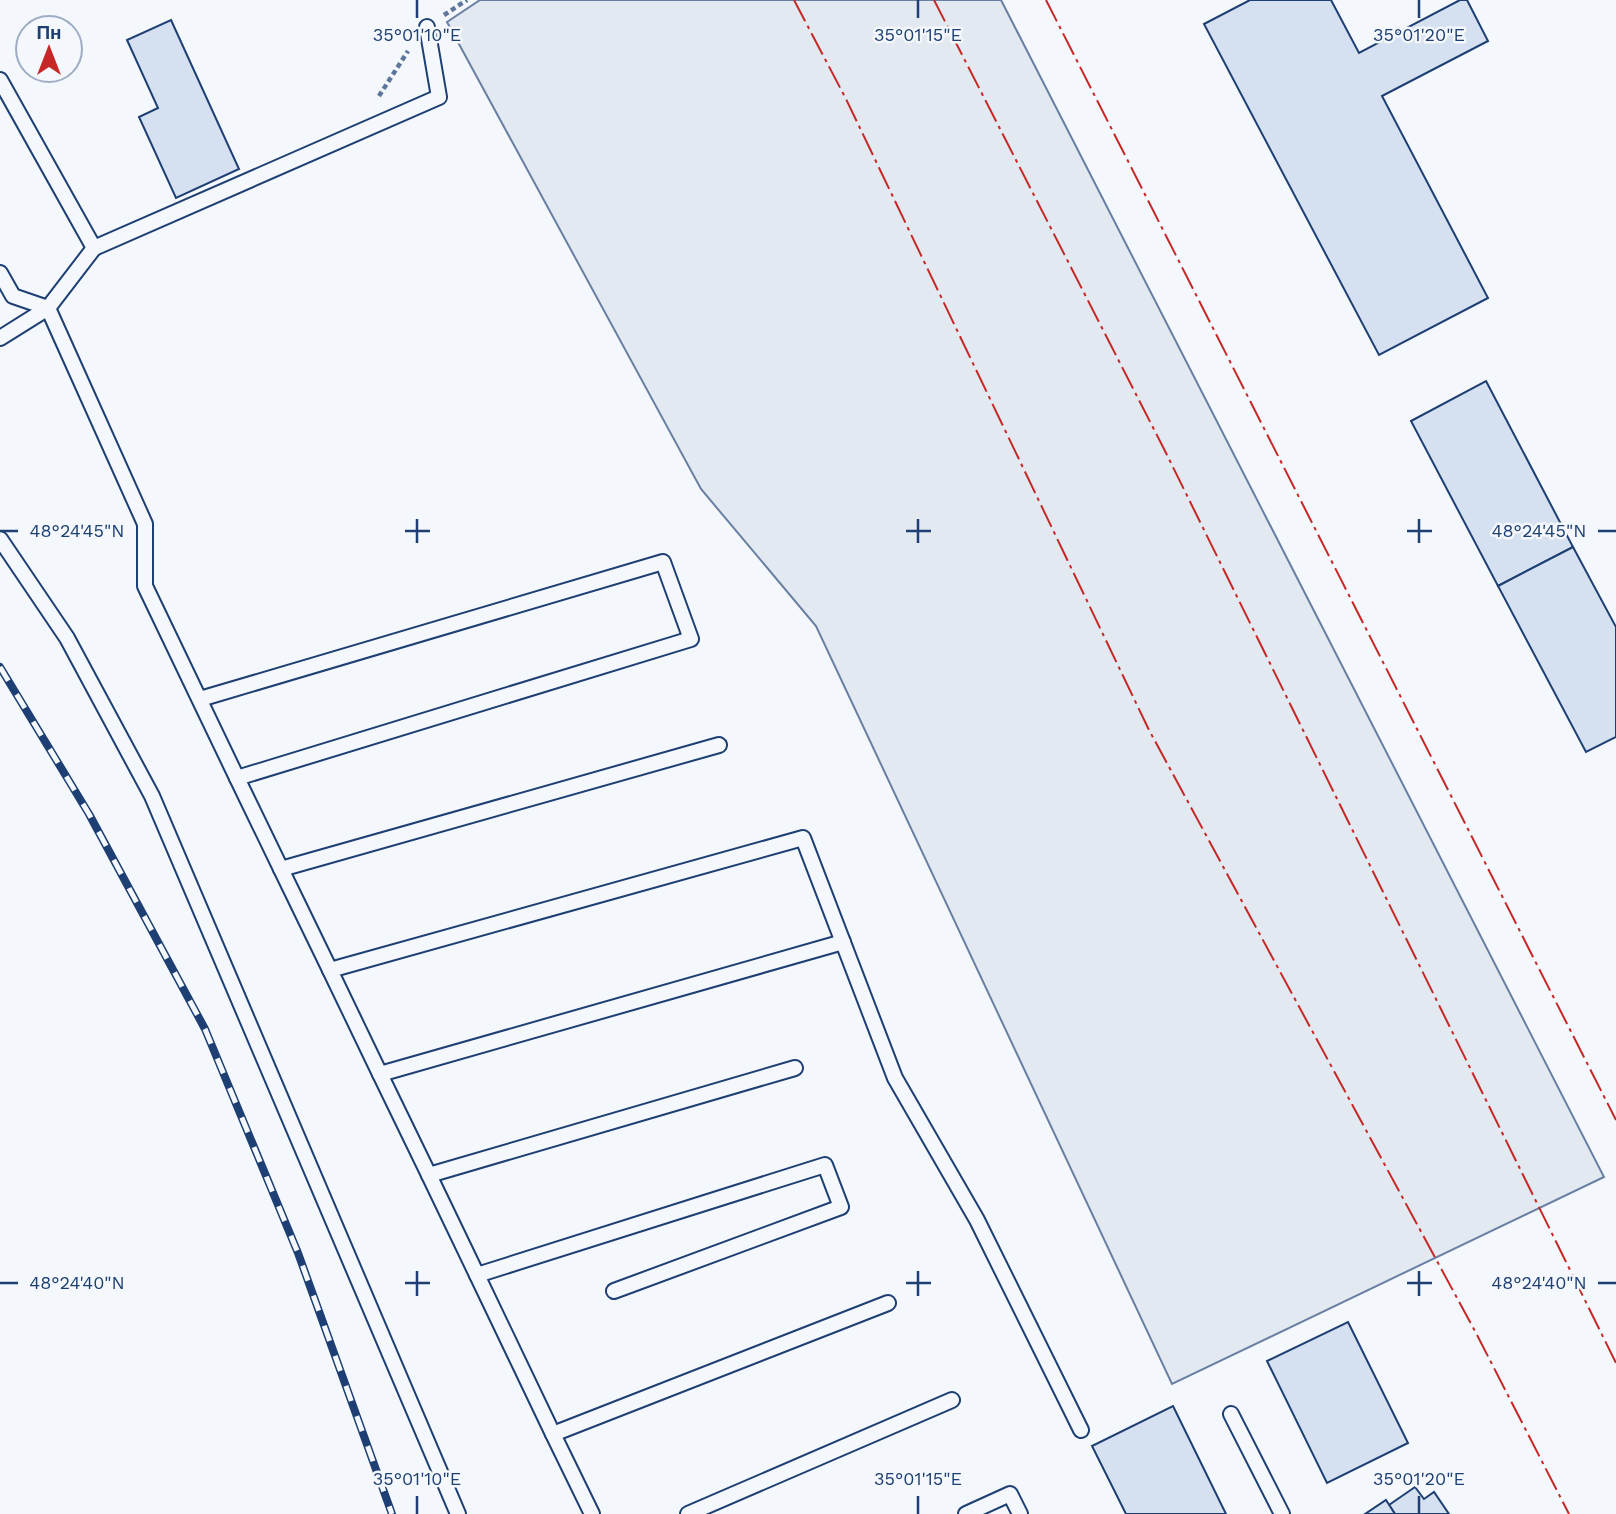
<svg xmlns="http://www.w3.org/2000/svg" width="1616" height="1514" font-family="'Work Sans',sans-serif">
	<rect width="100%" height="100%" fill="#f4f7fb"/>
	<!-- green -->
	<path fill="#e3e9f0" stroke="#687fa3" stroke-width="2" d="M480 0H1001L1604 1177 1172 1384 816 626 701 489 447 22Z"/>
	<!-- building -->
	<g fill="#d5e0f0" stroke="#1d3f73" stroke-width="2">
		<path d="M1250 0H1331L1359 53 1460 0H1467L1488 41 1382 96 1488 298 1379 355 1204 24Z"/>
		<path d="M171 20 239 169 176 198 139 117 158 108 127 40Z"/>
		<path d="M1486 381 1573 547 1498 586 1411 421Z"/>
		<path d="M1573 547 1616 627V737L1586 752 1498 586Z"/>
		<path d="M1348 1322 1408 1443 1327 1483 1267 1361Z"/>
		<path d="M1173 1406 1226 1514H1126L1092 1446Z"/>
		<path d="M1415 1487 1424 1499 1434 1492 1449 1514H1395L1389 1505Z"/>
		<path d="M1386 1500 1395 1514H1365Z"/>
	</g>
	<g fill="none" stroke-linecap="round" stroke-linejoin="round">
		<defs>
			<g id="service">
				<path d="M0 80 94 248 439 97 427 27"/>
				<path d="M0 273 13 296 48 308 145 524V586L237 778"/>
				<path d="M0 338 48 308 94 248"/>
				<path d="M0 539 67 638 152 796 458 1514"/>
				<path d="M200 699 663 562 691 639 237 778 281 869"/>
				<path d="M330 970 281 869 719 745"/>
				<path d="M380 1074 330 970 803 838 895 1078 977 1220 1081 1430"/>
				<path d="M429 1175 380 1074 843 942"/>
				<path d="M477 1275 429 1175 795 1068"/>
				<path d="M1231 1414 1282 1514"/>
				<path d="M553 1434 477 1275 825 1165 841 1207 614 1291"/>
				<path d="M592 1514 553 1434 888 1303"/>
				<path d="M688 1514 952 1400"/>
				<path d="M966 1514 1010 1494 1020 1514"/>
			</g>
		</defs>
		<!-- service casing -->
		<use href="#service" stroke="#1d3f73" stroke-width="18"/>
		<!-- path -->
		<g stroke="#5e769c" stroke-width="4.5" stroke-dasharray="5 3.5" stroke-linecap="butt">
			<path d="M444 15 467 0"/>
			<path d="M379 96 408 51"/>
		</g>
		<!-- service -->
		<use href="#service" stroke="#f4f7fb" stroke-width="14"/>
		<defs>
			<path id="rail" d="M0 667 89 814 205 1029 298 1253 392 1514"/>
		</defs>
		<!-- rail casing -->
		<use href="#rail" stroke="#1d3f73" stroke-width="8"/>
		<!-- rail -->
		<use href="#rail" stroke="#f4f7fb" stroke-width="5" stroke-dasharray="16" stroke-linecap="butt"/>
		<!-- power -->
		<g stroke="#c62828" stroke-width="2" stroke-dasharray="24 5 3.5 5" stroke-linecap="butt">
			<path d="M794 0 846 99 1149 730 1476 1333 1569 1514"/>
			<path d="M934 0 1163 447 1616 1363"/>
			<path d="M1046 0 1616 1120"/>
		</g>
	</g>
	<!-- ticks -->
	<path fill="none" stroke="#1d3f73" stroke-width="2.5" d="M417 0V18M918 0V18M1419 0V18M417 519V543M918 519V543M1419 519V543M0 531H18M405 531H430M906 531H931M1407 531H1432M1598 531H1616M417 1271V1296M918 1271V1296M1419 1271V1296M0 1283H18M405 1283H430M906 1283H931M1407 1283H1432M1598 1283H1616M417 1496V1514M918 1496V1514M1419 1496V1514"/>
	<g font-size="18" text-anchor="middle" fill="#1d3f73" stroke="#f4f7fb" stroke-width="5" stroke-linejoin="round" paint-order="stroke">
		<text x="417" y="41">35°01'10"E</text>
		<text x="918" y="41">35°01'15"E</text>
		<text x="1419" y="41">35°01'20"E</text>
		<text x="77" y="537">48°24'45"N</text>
		<text x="1539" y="537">48°24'45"N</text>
		<text x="77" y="1289">48°24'40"N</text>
		<text x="1539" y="1289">48°24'40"N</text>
		<text x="417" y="1485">35°01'10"E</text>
		<text x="918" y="1485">35°01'15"E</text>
		<text x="1419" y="1485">35°01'20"E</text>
	</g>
	<!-- north arrow -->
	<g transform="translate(49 49)"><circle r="33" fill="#f4f7fb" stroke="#9eadc5" stroke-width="2"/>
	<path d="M0-5L12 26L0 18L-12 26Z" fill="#c62828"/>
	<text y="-10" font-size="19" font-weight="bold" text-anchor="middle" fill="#1d3f73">Пн</text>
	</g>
</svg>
